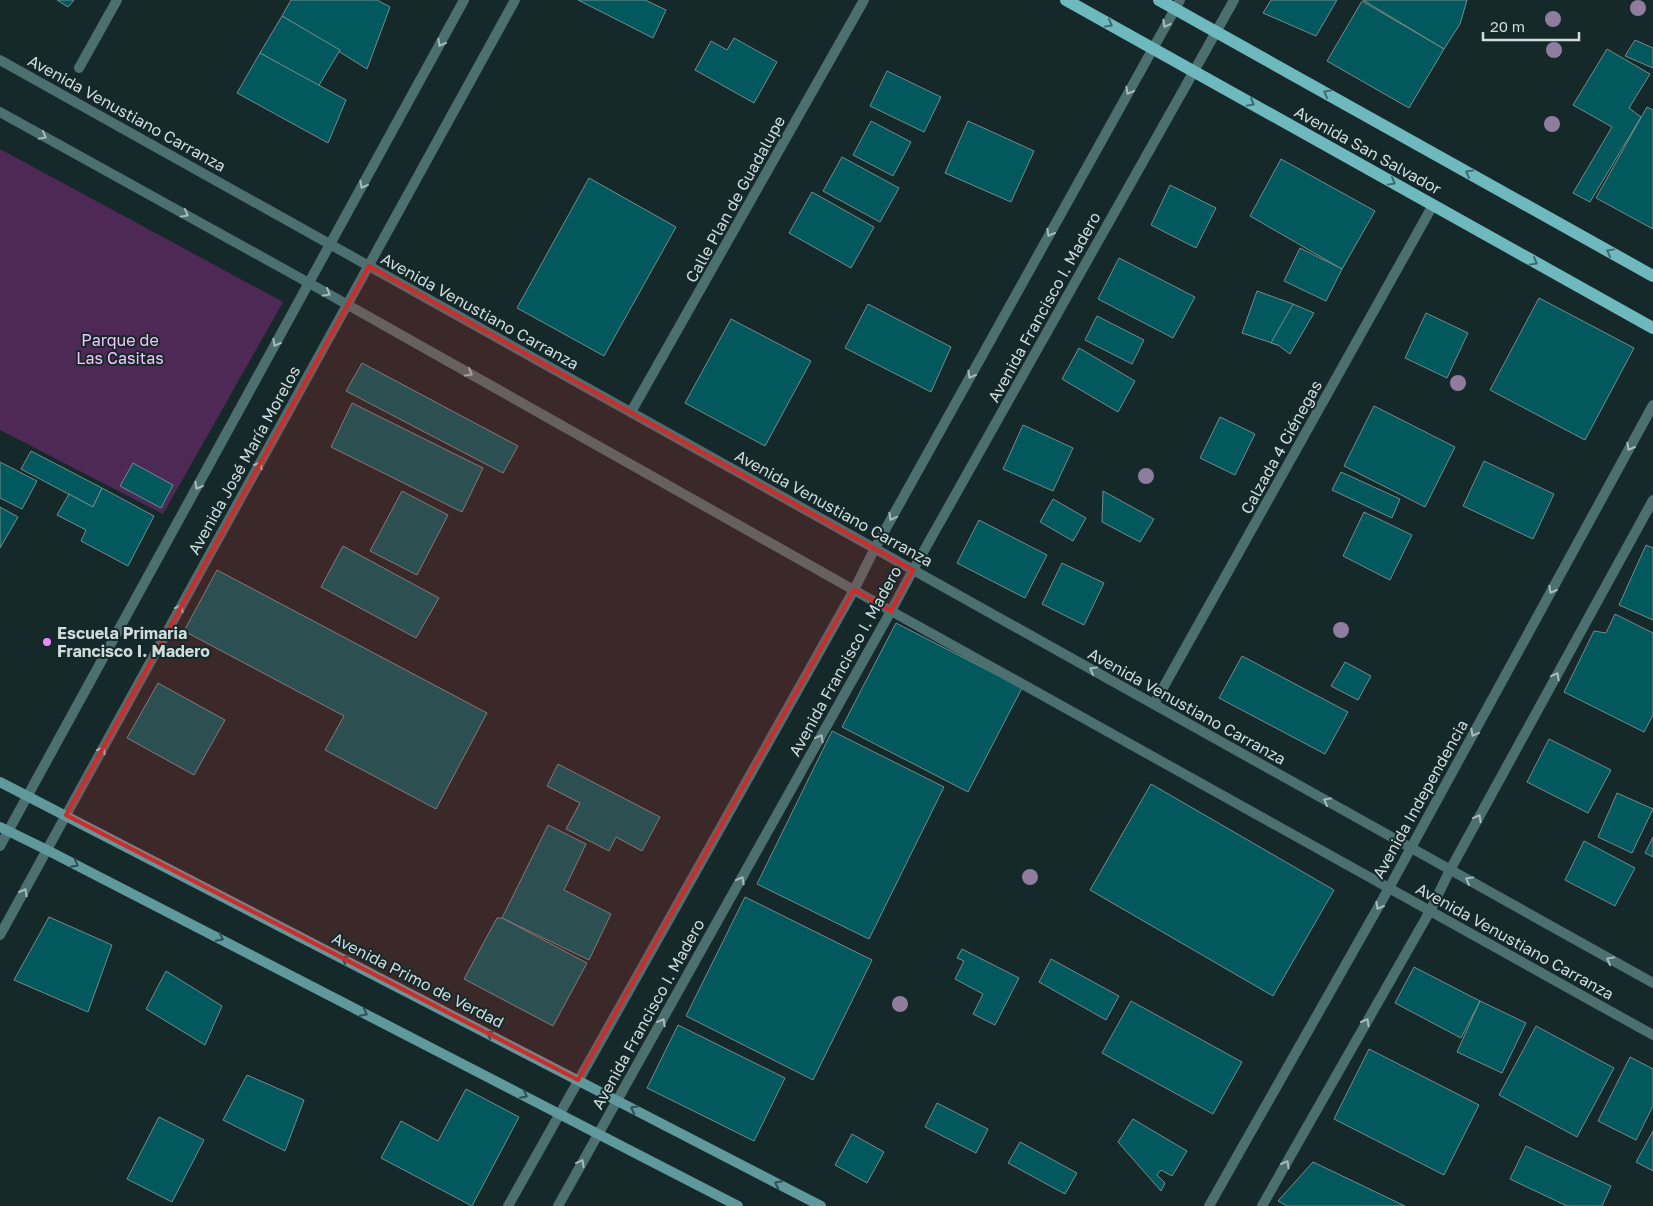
<svg xmlns="http://www.w3.org/2000/svg" width="1653" height="1206" font-family="'Golos Text',sans-serif">
	<rect width="100%" height="100%" fill="#15292a"/>
	<!-- green -->
	<path fill="#4f2956" d="M0 149 283 302 163 514 0 430Z"/>
	<!-- building -->
	<g fill="#02595d" stroke="#758b8c">
		<path d="M57 0H74L68 7Z"/>
		<path d="M291 0H377L390 7 367 69 282 16Z"/>
		<path d="M578 0H645L666 10 653 38Z"/>
		<path d="M1271 0H1337L1316 36 1263 13Z"/>
		<path d="M1363 0H1467L1460 24 1444 49Z"/>
		<path d="M1362 1 1444 49 1409 108 1327 61Z"/>
		<path d="M282 16 340 50 318 87 260 53Z"/>
		<path d="M734 38 777 62 754 103 695 70 711 41 727 50Z"/>
		<path d="M1635 40 1653 48V68L1625 56Z"/>
		<path d="M1607 49 1650 74 1629 108 1641 117 1590 202 1573 193 1612 127 1573 105Z"/>
		<path d="M260 53 346 100 328 143 237 93Z"/>
		<path d="M887 71 941 97 924 132 870 106Z"/>
		<path d="M1647 107 1653 110V229L1596 198Z"/>
		<path d="M871 121 911 142 893 176 853 155Z"/>
		<path d="M968 121 1034 151 1011 202 945 173Z"/>
		<path d="M842 157 899 188 880 222 823 191Z"/>
		<path d="M1281 159 1375 211 1342 269 1250 216Z"/>
		<path d="M589 178 676 227 604 356 517 308Z"/>
		<path d="M1170 185 1216 208 1196 248 1151 225Z"/>
		<path d="M812 192 874 227 851 268 789 233Z"/>
		<path d="M1300 248 1342 269 1326 301 1284 281Z"/>
		<path d="M1119 258 1195 297 1173 338 1098 299Z"/>
		<path d="M1257 291 1293 304 1278 345 1242 333Z"/>
		<path d="M1539 298 1634 348 1585 440 1490 390Z"/>
		<path d="M868 304 951 347 931 392 845 348Z"/>
		<path d="M1293 304 1314 313 1290 354 1278 345 1271 343Z"/>
		<path d="M1426 313 1468 333 1447 378 1405 358Z"/>
		<path d="M1097 316 1144 340 1132 364 1085 340Z"/>
		<path d="M731 319 811 361 765 446 685 403Z"/>
		<path d="M1079 348 1135 381 1118 412 1062 379Z"/>
		<path d="M362 363 518 446 503 473 346 391Z"/>
		<path d="M352 403 483 468 462 512 331 447Z"/>
		<path d="M1374 406 1455 447 1425 507 1344 466Z"/>
		<path d="M1220 417 1255 434 1235 475 1200 458Z"/>
		<path d="M1023 425 1073 448 1053 491 1003 469Z"/>
		<path d="M31 451 102 488 93 507 21 469Z"/>
		<path d="M1484 461 1554 494 1533 539 1463 506Z"/>
		<path d="M0 462 37 481 22 509 0 498Z"/>
		<path d="M133 463 173 485 161 508 120 486Z"/>
		<path d="M1341 472 1400 499 1392 518 1332 490Z"/>
		<path d="M102 488 154 516 128 566 81 541 86 530 57 515 69 494 93 507Z"/>
		<path d="M402 491 448 515 417 575 370 551Z"/>
		<path d="M1103 491 1154 519 1140 542 1102 522Z"/>
		<path d="M1053 499 1086 518 1073 541 1040 522Z"/>
		<path d="M0 507 18 517 0 548Z"/>
		<path d="M1364 512 1412 535 1390 580 1343 556Z"/>
		<path d="M979 520 1047 555 1025 598 957 563Z"/>
		<path d="M1646 545 1653 548V620L1619 605Z"/>
		<path d="M343 546 439 598 416 638 321 587Z"/>
		<path d="M1062 563 1104 583 1084 625 1042 604Z"/>
		<path d="M217 570 487 713 436 809 325 750 344 716 184 631Z"/>
		<path d="M1615 614 1653 633V715L1644 732 1564 692 1594 631 1606 633Z"/>
		<path d="M896 623 1022 688 968 792 842 727Z"/>
		<path d="M1242 656 1348 712 1325 754 1219 698Z"/>
		<path d="M1345 662 1371 676 1358 700 1331 686Z"/>
		<path d="M158 683 225 720 194 775 127 738Z"/>
		<path d="M832 731 944 787 869 939 757 884Z"/>
		<path d="M1549 739 1611 770 1588 813 1527 782Z"/>
		<path d="M558 764 660 817 642 851 616 837 609 851 566 829 580 803 547 786Z"/>
		<path d="M1151 784 1334 890 1273 996 1090 890Z"/>
		<path d="M1617 793 1653 809 1632 853 1598 837Z"/>
		<path d="M548 825 586 844 564 890 611 914 589 960 502 918Z"/>
		<path d="M1653 837V857L1645 853Z"/>
		<path d="M1584 841 1635 868 1615 906 1565 880Z"/>
		<path d="M745 897 872 960 813 1080 686 1016Z"/>
		<path d="M49 917 112 945 88 1012 14 980Z"/>
		<path d="M497 918H502L587 963 553 1026 464 979Z"/>
		<path d="M962 949 1019 978 995 1025 973 1014 983 994 955 979 964 961 957 958Z"/>
		<path d="M1051 959 1119 996 1106 1020 1039 982Z"/>
		<path d="M1414 967 1480 1001 1461 1038 1395 1003Z"/>
		<path d="M166 971 222 1006 205 1045 146 1009Z"/>
		<path d="M1131 1001 1242 1062 1213 1114 1102 1053Z"/>
		<path d="M1480 1001 1526 1023 1502 1073 1457 1052Z"/>
		<path d="M678 1025 785 1078 754 1141 647 1088Z"/>
		<path d="M1536 1026 1614 1068 1577 1137 1499 1095Z"/>
		<path d="M1369 1049 1479 1105 1444 1175 1334 1119Z"/>
		<path d="M1630 1057 1653 1069V1106L1636 1140 1598 1121Z"/>
		<path d="M247 1075 304 1100 285 1151 223 1120Z"/>
		<path d="M466 1089 519 1117 472 1206 381 1158 401 1121 438 1141Z"/>
		<path d="M937 1103 988 1129 976 1153 925 1127Z"/>
		<path d="M159 1117 204 1140 172 1202 127 1179Z"/>
		<path d="M1133 1119 1187 1151 1172 1176 1161 1170 1157 1175 1165 1183 1161 1191 1118 1142Z"/>
		<path d="M1653 1131V1171L1636 1162Z"/>
		<path d="M852 1134 884 1152 867 1183 835 1165Z"/>
		<path d="M1020 1142 1077 1173 1065 1194 1008 1163Z"/>
		<path d="M1526 1146 1611 1186 1602 1206H1567L1510 1179Z"/>
		<path d="M1313 1162 1405 1206H1287L1278 1201Z"/>
	</g>
	<g fill="none" stroke-linecap="round" stroke-linejoin="round">
		<!-- minor -->
		<g stroke="#4c6f70" stroke-width="10">
			<path d="M79 68 117 0"/>
			<path d="M631 412 864 0"/>
			<path d="M1154 704 1433 205"/>
			<path d="M508 1206 854 590 875 548 1180 0"/>
			<path d="M558 1206 891 611 913 570 1234 0"/>
			<path d="M1209 1206 1389 888 1653 405"/>
			<path d="M1262 1206 1430 911 1450 870 1653 500"/>
		</g>
		<!-- tertiary -->
		<g stroke="#4c6f70" stroke-width="10">
			<path d="M0 60 1653 983"/>
			<path d="M0 112 309 283 891 611 1653 1035"/>
			<path d="M0 846 464 0"/>
			<path d="M0 935 515 0"/>
		</g>
		<!-- secondary -->
		<g stroke="#5f999c" stroke-width="10">
			<path d="M0 782 821 1206"/>
			<path d="M0 827 47 850 738 1206"/>
		</g>
		<!-- primary -->
		<g stroke="#6db9bd" stroke-width="12">
			<path d="M1066 0 1653 328"/>
			<path d="M1159 0 1653 276"/>
		</g>
	</g>
	<!-- trees -->
	<g fill="#907d9e">
		<circle cx="1638" cy="8" r="8"/>
		<circle cx="1553" cy="19" r="8"/>
		<circle cx="1554" cy="50" r="8"/>
		<circle cx="1552" cy="124" r="8"/>
		<circle cx="1458" cy="383" r="8"/>
		<circle cx="1146" cy="476" r="8"/>
		<circle cx="1341" cy="630" r="8"/>
		<circle cx="1030" cy="877" r="8"/>
		<circle cx="900" cy="1004" r="8"/>
	</g>
	<!-- one-way arrows -->
	<defs><path id="oneway-chevron" d="M-2-3.5L2.5 0L-2 3.5" fill="none" stroke-width="1.6" stroke-linecap="round" stroke-linejoin="round" transform="scale(1.25)"/></defs>
	<g stroke="#3d6a6c">
		<use href="#oneway-chevron" transform="translate(1109 24) rotate(29)"/>
		<use href="#oneway-chevron" transform="translate(1327 93) rotate(-151)"/>
		<use href="#oneway-chevron" transform="translate(1251 103) rotate(29)"/>
		<use href="#oneway-chevron" transform="translate(1469 173) rotate(-151)"/>
		<use href="#oneway-chevron" transform="translate(1392 182) rotate(29)"/>
		<use href="#oneway-chevron" transform="translate(1610 252) rotate(-151)"/>
		<use href="#oneway-chevron" transform="translate(1534 262) rotate(29)"/>
	</g>
	<g stroke="#a8bbbc">
		<use href="#oneway-chevron" transform="translate(1166 24) rotate(119)"/>
		<use href="#oneway-chevron" transform="translate(441 43) rotate(119)"/>
		<use href="#oneway-chevron" transform="translate(1129 91) rotate(119)"/>
		<use href="#oneway-chevron" transform="translate(43 136) rotate(29)"/>
		<use href="#oneway-chevron" transform="translate(363 185) rotate(119)"/>
		<use href="#oneway-chevron" transform="translate(185 214) rotate(29)"/>
		<use href="#oneway-chevron" transform="translate(1050 233) rotate(119)"/>
		<use href="#oneway-chevron" transform="translate(327 293) rotate(29)"/>
		<use href="#oneway-chevron" transform="translate(276 343) rotate(119)"/>
		<use href="#oneway-chevron" transform="translate(469 373) rotate(29)"/>
		<use href="#oneway-chevron" transform="translate(971 375) rotate(119)"/>
		<use href="#oneway-chevron" transform="translate(1630 447) rotate(119)"/>
		<use href="#oneway-chevron" transform="translate(259 465) rotate(-61)"/>
		<use href="#oneway-chevron" transform="translate(198 486) rotate(119)"/>
		<use href="#oneway-chevron" transform="translate(892 517) rotate(119)"/>
		<use href="#oneway-chevron" transform="translate(1552 590) rotate(119)"/>
		<use href="#oneway-chevron" transform="translate(180 608) rotate(-61)"/>
		<use href="#oneway-chevron" transform="translate(1093 670) rotate(-151)"/>
		<use href="#oneway-chevron" transform="translate(1556 676) rotate(-61)"/>
		<use href="#oneway-chevron" transform="translate(1474 733) rotate(119)"/>
		<use href="#oneway-chevron" transform="translate(820 738) rotate(-61)"/>
		<use href="#oneway-chevron" transform="translate(102 750) rotate(-61)"/>
		<use href="#oneway-chevron" transform="translate(1327 801) rotate(-151)"/>
		<use href="#oneway-chevron" transform="translate(1478 818) rotate(-61)"/>
		<use href="#oneway-chevron" transform="translate(741 880) rotate(-61)"/>
		<use href="#oneway-chevron" transform="translate(1469 880) rotate(-151)"/>
		<use href="#oneway-chevron" transform="translate(24 892) rotate(-61)"/>
		<use href="#oneway-chevron" transform="translate(1379 906) rotate(119)"/>
		<use href="#oneway-chevron" transform="translate(1610 960) rotate(-151)"/>
		<use href="#oneway-chevron" transform="translate(662 1022) rotate(-61)"/>
		<use href="#oneway-chevron" transform="translate(1366 1022) rotate(-60)"/>
		<use href="#oneway-chevron" transform="translate(581 1163) rotate(-61)"/>
		<use href="#oneway-chevron" transform="translate(1286 1164) rotate(-60)"/>
	</g>
	<g stroke="#2f5052">
		<use href="#oneway-chevron" transform="translate(75 864) rotate(27)"/>
		<use href="#oneway-chevron" transform="translate(220 938) rotate(27)"/>
		<use href="#oneway-chevron" transform="translate(345 959) rotate(-153)"/>
		<use href="#oneway-chevron" transform="translate(364 1013) rotate(27)"/>
		<use href="#oneway-chevron" transform="translate(490 1034) rotate(-153)"/>
		<use href="#oneway-chevron" transform="translate(524 1095) rotate(27)"/>
		<use href="#oneway-chevron" transform="translate(634 1109) rotate(-153)"/>
		<use href="#oneway-chevron" transform="translate(778 1184) rotate(-153)"/>
	</g>
	<!-- marked area -->
	<path fill="#d62828" fill-opacity="0.2" stroke="#d62828" stroke-width="4" stroke-linejoin="round" d="M369 266 913 570 891 611 854 590 578 1080 66 815Z"/>
	<!-- markers -->
	<circle fill="#ea8dfc" stroke="#15292a" stroke-width="2" cx="47" cy="642" r="5"/>
	<g text-anchor="middle" stroke-width="4" stroke-linejoin="round" paint-order="stroke">
		<!-- street labels -->
		<g font-size="16" fill="#d0dcdc" stroke="#15292a">
			<text transform="translate(127 113) rotate(29)" y="6">Avenida Venustiano Carranza</text>
			<text transform="translate(1368 150) rotate(29)" y="6">Avenida San Salvador</text>
			<text transform="translate(735 199) rotate(-61)" y="6">Calle Plan de Guadalupe</text>
			<text transform="translate(1044 307) rotate(-61)" y="6">Avenida Francisco I. Madero</text>
			<text transform="translate(480 311) rotate(29)" y="6">Avenida Venustiano Carranza</text>
			<text transform="translate(1281 447) rotate(-61)" y="6">Calzada 4 Ciénegas</text>
			<text transform="translate(244 460) rotate(-61)" y="6">Avenida José María Morelos</text>
			<text transform="translate(834 508) rotate(29)" y="6">Avenida Venustiano Carranza</text>
			<text transform="translate(845 661) rotate(-61)" y="6">Avenida Francisco I. Madero</text>
			<text transform="translate(1187 706) rotate(29)" y="6">Avenida Venustiano Carranza</text>
			<text transform="translate(1420 799) rotate(-61)" y="6">Avenida Independencia</text>
			<text transform="translate(1515 941) rotate(29)" y="6">Avenida Venustiano Carranza</text>
			<text transform="translate(418 980) rotate(27)" y="6">Avenida Primo de Verdad</text>
			<text transform="translate(648 1014) rotate(-61)" y="6">Avenida Francisco I. Madero</text>
		</g>
		<!-- park labels -->
		<g font-size="16" fill="#f4c2fd" stroke="#15292a">
			<text x="120" y="346">Parque de<tspan x="120" dy="18">Las Casitas</tspan></text>
		</g>
		<!-- poi labels -->
		<g font-size="16" font-weight="bold" fill="#d0dcdc" stroke="#15292a" text-anchor="start">
			<text x="57" y="639">Escuela Primaria<tspan x="57" dy="18">Francisco I. Madero</tspan></text>
		</g>
	</g>
	<!-- scale -->
	<path d="M1483 32v8h96v-8" fill="none" stroke="#d0dcdc" stroke-width="2.5"/>
	<text x="1490" y="32" font-size="15" fill="#d0dcdc" stroke="#15292a" stroke-width="4" paint-order="stroke">20 m</text>
</svg>
